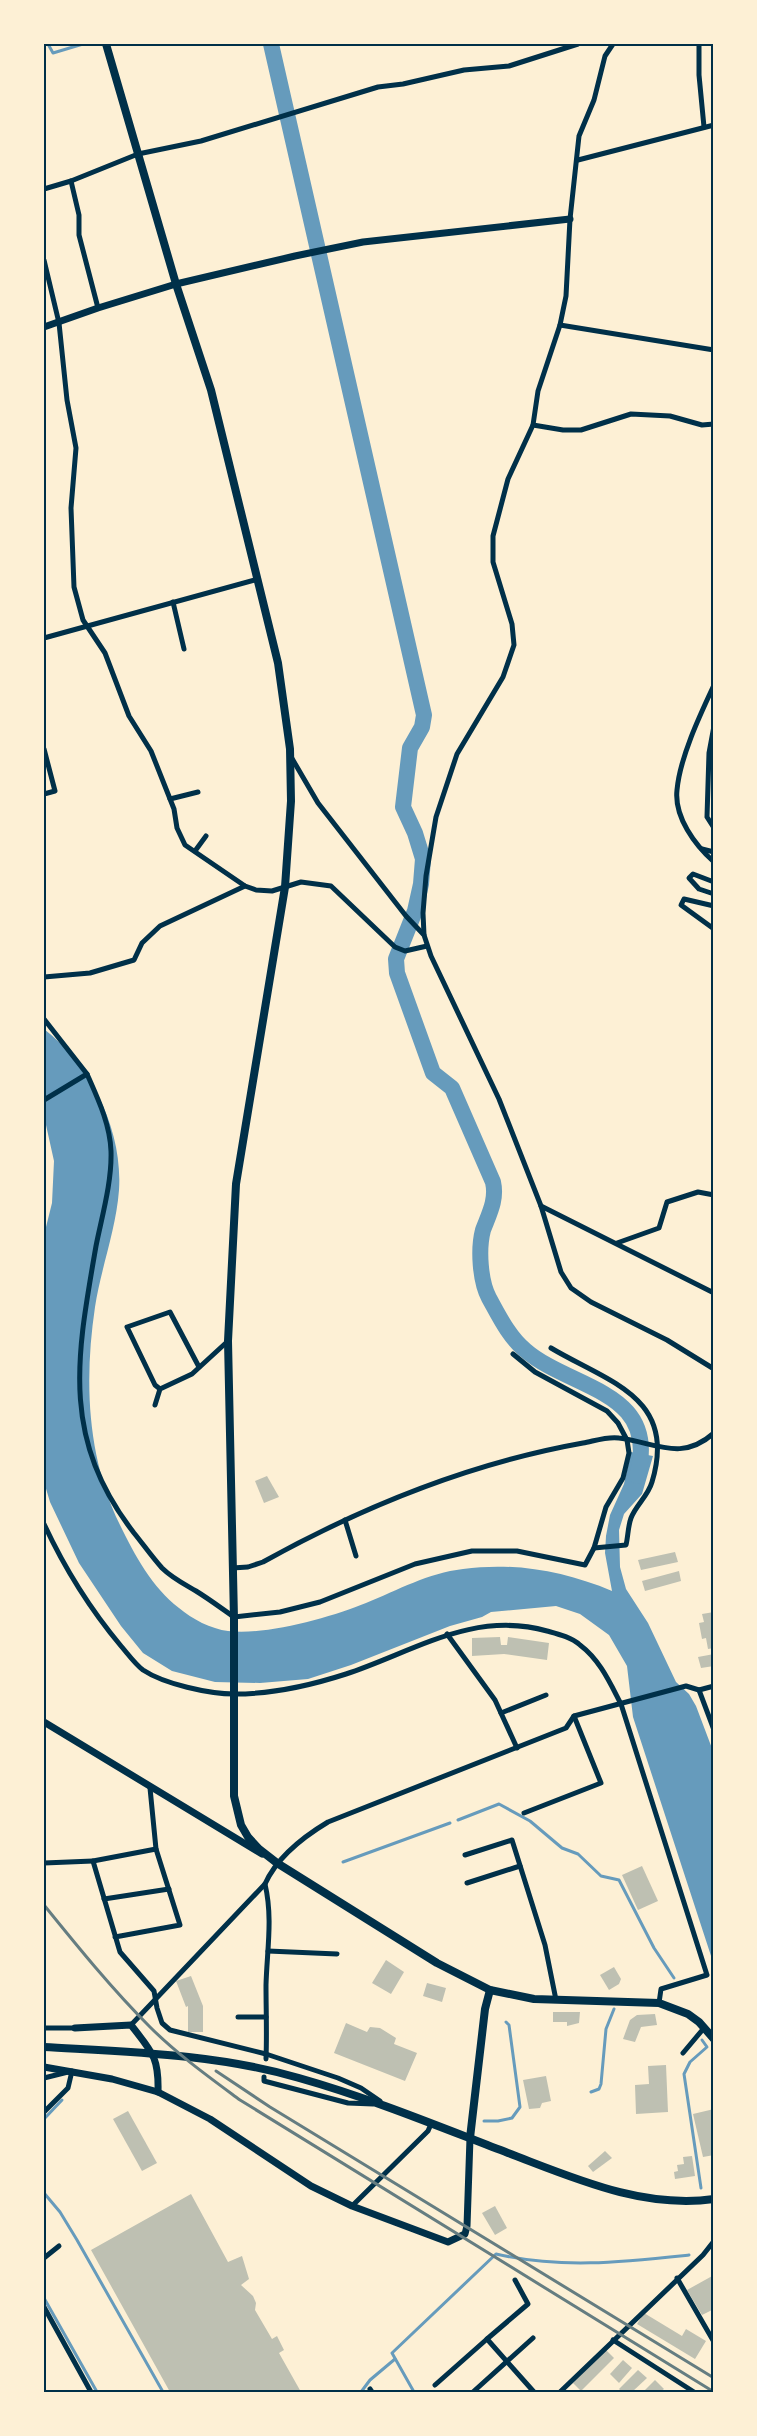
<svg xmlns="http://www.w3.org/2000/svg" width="757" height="2436" font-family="'Fira Sans',sans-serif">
	<rect width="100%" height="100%" fill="#fdf0d5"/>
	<!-- water -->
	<path fill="#669bbc" d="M44 1029C91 1065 123 1130 119 1190 116 1230 101 1268 95 1307 84 1381 87 1457 120 1525 135 1556 152 1587 179 1608 192 1619 211 1629 228 1631 264 1636 332 1617 366 1603 398 1590 428 1573 463 1569 514 1562 564 1571 612 1591L605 1553 606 1536 610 1515 624 1484 631 1452 653 1456 642 1494 624 1514 619 1530 620 1567 626 1589 648 1623 676 1682 689 1694 696 1706 713 1751V1962L633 1717 627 1666 609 1635 580 1614 556 1606 491 1612 482 1617 450 1626 351 1665 308 1679 260 1683 215 1682 172 1671 143 1653 121 1626 79 1563 50 1502 44 1482V1235L52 1203 54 1161 44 1116Z"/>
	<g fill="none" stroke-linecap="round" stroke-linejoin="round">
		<!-- stream -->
		<g stroke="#669bbc" stroke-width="3">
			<path d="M48 44 53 53 83 44"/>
			<path d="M458 1820 499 1804 530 1821 562 1848 578 1854 601 1876 619 1880 654 1948 674 1978"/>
			<path d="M343 1862 450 1823"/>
			<path d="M591 2092 599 2089 601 2084 606 2029 614 2009"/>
			<path d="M44 2119 62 2100"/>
			<path d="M484 2121H498L512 2118 520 2107 509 2025 506 2022"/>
			<path d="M701 2188 684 2074 690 2062 707 2047 702 2040"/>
			<path d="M44 2193 60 2212 77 2240 163 2392"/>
			<path d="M44 2298 97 2392"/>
			<path d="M361 2392 370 2380 395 2359"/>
			<path d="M414 2392 392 2353 496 2254C561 2269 623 2262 689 2255"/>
		</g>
		<!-- river -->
		<path stroke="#669bbc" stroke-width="16" d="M271 44 424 715 422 727 410 748 403 807 415 833 423 859 421 884 415 911 396 959 397 973 433 1073 452 1088 493 1182C497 1200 489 1214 483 1230 478 1249 480 1281 489 1298 499 1316 509 1337 525 1350 571 1390 661 1390 637 1476"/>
	</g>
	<!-- building -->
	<g fill="#bec0b2">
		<path d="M267 1476 279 1497 264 1503 255 1481Z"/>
		<path d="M675 1552 678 1562 641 1570 638 1560Z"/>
		<path d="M679 1571 681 1581 645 1591 642 1581Z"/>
		<path d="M714 1612V1648L708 1649 706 1638 702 1639 699 1623 704 1622 702 1614Z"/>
		<path d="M500 1637 501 1645H507L508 1637 549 1643 547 1660 504 1654 472 1656V1638Z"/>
		<path d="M714 1654V1666L701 1668 698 1657Z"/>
		<path d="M642 1866 658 1901 638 1910 622 1875Z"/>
		<path d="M386 1960 404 1972 391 1994 372 1983Z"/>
		<path d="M614 1967 621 1979 619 1984 609 1990 600 1975Z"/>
		<path d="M191 1976 203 2006V2032H188V2006L186 2007 176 1981Z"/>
		<path d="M427 1983 446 1988 442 2002 423 1996Z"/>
		<path d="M553 2012H580L579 2023 567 2026V2022H553Z"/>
		<path d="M655 2014 657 2025 641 2027 635 2042 623 2039 630 2020 637 2015Z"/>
		<path d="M346 2023 367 2032 370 2027 380 2028 396 2038 394 2044 417 2053 405 2081 334 2053Z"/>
		<path d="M666 2065 668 2112 636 2114 635 2085 649 2084 648 2066Z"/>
		<path d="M546 2076 551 2101 542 2103 540 2108 529 2109 523 2080Z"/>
		<path d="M714 2109V2155L703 2157 693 2114Z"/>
		<path d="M128 2111 157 2163 142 2171 113 2119Z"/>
		<path d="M605 2151 612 2158 593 2172 588 2166Z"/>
		<path d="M692 2156 695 2176 675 2179 674 2172 678 2171 677 2165 684 2164 683 2157Z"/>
		<path d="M191 2194 228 2262 242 2256 249 2279 241 2285 253 2296 256 2303 255 2310 272 2339 277 2336 284 2350 279 2353 301 2392H170L91 2250Z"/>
		<path d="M495 2206 507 2228 495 2235 482 2213Z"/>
		<path d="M714 2275V2309L702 2315 687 2290Z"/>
		<path d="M644 2313 682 2336 686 2329 706 2341 695 2359 637 2324Z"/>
		<path d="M606 2350 614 2358 581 2391 573 2383Z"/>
		<path d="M623 2360 632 2368 619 2383 610 2374Z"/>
		<path d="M638 2370 647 2378 632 2392H622L619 2389Z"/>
		<path d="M655 2380 664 2389 660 2392H643Z"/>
	</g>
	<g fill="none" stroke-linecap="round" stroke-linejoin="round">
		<!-- minor -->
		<g stroke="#003049" stroke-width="5">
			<path d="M699 44V75L704 127"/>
			<path d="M578 160 714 125"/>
			<path d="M71 181 79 215V235L98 308"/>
			<path d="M44 189 71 181 138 154 201 141 378 87 403 84 464 70 509 66 578 44"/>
			<path d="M44 260 59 323 67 400 76 448 71 508 74 587 83 620 105 653 129 716 151 751 174 809 177 828 185 845 245 886 256 890 272 891 301 882 331 886 395 947 405 951 427 946"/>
			<path d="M560 325 714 350"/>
			<path d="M533 425 563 430H581L631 414 670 416 702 425 714 424"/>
			<path d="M173 602 184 649"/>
			<path d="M44 638 258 579"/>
			<path d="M714 685C700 715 680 757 677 790 674 817 695 845 714 862"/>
			<path d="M714 726 709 753 707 817 714 828"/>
			<path d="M44 749 55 791 44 794"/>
			<path d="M290 755 318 803 406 916 424 935 431 956 499 1099 541 1206 561 1272 571 1288 591 1302 667 1340 714 1369"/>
			<path d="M170 799 198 792"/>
			<path d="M702 849 714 852"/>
			<path d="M195 851 206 836"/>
			<path d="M714 882 693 874 689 878 699 889 714 894"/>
			<path d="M714 906 684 899 681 905 714 929"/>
			<path d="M424 935 423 913 426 876 436 817 457 754 503 677 514 645 512 624 493 562V536L508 479 533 425 538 391 560 325 566 296 570 219 579 136 594 100 605 56 613 44"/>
			<path d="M44 977 90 973 134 960 142 943 160 926 245 886"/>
			<path d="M44 1019 87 1074 44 1100"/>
			<path d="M87 1074C98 1099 110 1124 111 1151 112 1182 102 1216 96 1246 77 1356 60 1437 134 1533 143 1544 152 1557 162 1568 172 1578 184 1584 196 1591 209 1599 221 1608 234 1617L280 1612 320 1602 415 1564 472 1551H517L585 1565 594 1548 606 1507 623 1478 629 1453 627 1440 618 1423 607 1411 535 1372 513 1354"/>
			<path d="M541 1206 714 1293"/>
			<path d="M617 1243 659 1228 667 1202 698 1192 714 1195"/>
			<path d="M551 1348C608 1382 678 1397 652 1482 648 1496 636 1505 631 1518 628 1526 628 1537 626 1545L594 1548"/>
			<path d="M160 1389 155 1385 127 1327 170 1312 199 1367"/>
			<path d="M155 1405 160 1389 192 1374 228 1341"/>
			<path d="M345 1520 356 1556"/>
			<path d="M44 1524C64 1567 90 1609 121 1646 128 1654 135 1664 143 1670 164 1684 209 1694 235 1694 271 1694 312 1685 346 1674 413 1652 473 1610 547 1631 558 1634 571 1637 580 1645 600 1660 610 1683 621 1704L707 1975 661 1989 659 2003"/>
			<path d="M232 1568 248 1567 263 1562C362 1507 471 1463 583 1443 594 1441 608 1436 619 1438 657 1443 681 1462 714 1433"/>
			<path d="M447 1634 495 1700 517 1748"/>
			<path d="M699 1690 714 1730"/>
			<path d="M501 1713 546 1695"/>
			<path d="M150 1788 156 1849"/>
			<path d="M524 1813 601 1783 574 1716"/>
			<path d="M465 1855 512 1840 545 1945 556 2000"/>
			<path d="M44 1863 93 1861"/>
			<path d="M467 1883 520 1866"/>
			<path d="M265 1884C273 1918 267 1950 266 1985 266 2009 267 2034 266 2059"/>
			<path d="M104 1899 169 1889"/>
			<path d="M115 1937 180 1925 156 1849 93 1861 120 1952 154 1991 157 2008 162 2023 170 2030 266 2054 338 2078 361 2088 380 2101"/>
			<path d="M268 1951 337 1954"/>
			<path d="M238 2017H266"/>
			<path d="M131 2025 265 1884C277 1857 303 1837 328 1822L566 1728 574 1716 686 1686 699 1690 714 1686"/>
			<path d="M44 2028H75"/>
			<path d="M683 2053 704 2028"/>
			<path d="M264 2077V2081L348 2103 373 2104"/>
			<path d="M44 2078 72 2071 68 2088 44 2112"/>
			<path d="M352 2206 428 2131 431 2124"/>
			<path d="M44 2258 59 2246"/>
			<path d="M677 2278 714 2342"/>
			<path d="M44 2307 91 2392"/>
			<path d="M487 2339 528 2304 515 2280"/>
			<path d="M613 2340 694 2392"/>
			<path d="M435 2385 487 2339 534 2392"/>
			<path d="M370 2389 372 2392"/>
			<path d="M473 2392 533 2338"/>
			<path d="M560 2392 703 2255 714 2241"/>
		</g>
		<!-- tertiary -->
		<g stroke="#003049" stroke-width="7">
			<path d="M44 327 98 308 176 284 295 256 363 242 570 219"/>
			<path d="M44 1722 262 1854"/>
			<path d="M75 2028 131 2025C152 2052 159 2057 158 2092"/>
			<path d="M44 2067 112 2079 158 2092 210 2119 311 2186 352 2206 448 2242 465 2234 467 2226 470 2138"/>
		</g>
		<!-- secondary -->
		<g stroke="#003049" stroke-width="8">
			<path d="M106 44 176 284 211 390 278 663 290 749 291 801 285 887 236 1184 228 1341 234 1619V1796L241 1825 248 1837 259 1849 277 1863 437 1963 490 1990 534 1999 659 2003 688 2014 699 2022 714 2039"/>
			<path d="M470 2138 485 2009 490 1990"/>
		</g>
		<!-- primary -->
		<path stroke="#003049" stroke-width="8" d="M44 2047C129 2052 217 2054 299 2078 370 2098 440 2127 508 2153 574 2178 642 2209 714 2199"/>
		<!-- rail -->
		<g stroke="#657d81" stroke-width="3">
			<path d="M44 1905C78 1947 112 1989 150 2027 177 2054 209 2077 240 2100L714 2392"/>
			<path d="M216 2071 270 2107 714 2378"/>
		</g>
	</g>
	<!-- border -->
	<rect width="757" height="2436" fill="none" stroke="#fdf0d5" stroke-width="90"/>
	<rect x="45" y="45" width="667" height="2346" fill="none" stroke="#003049" stroke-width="2"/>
</svg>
